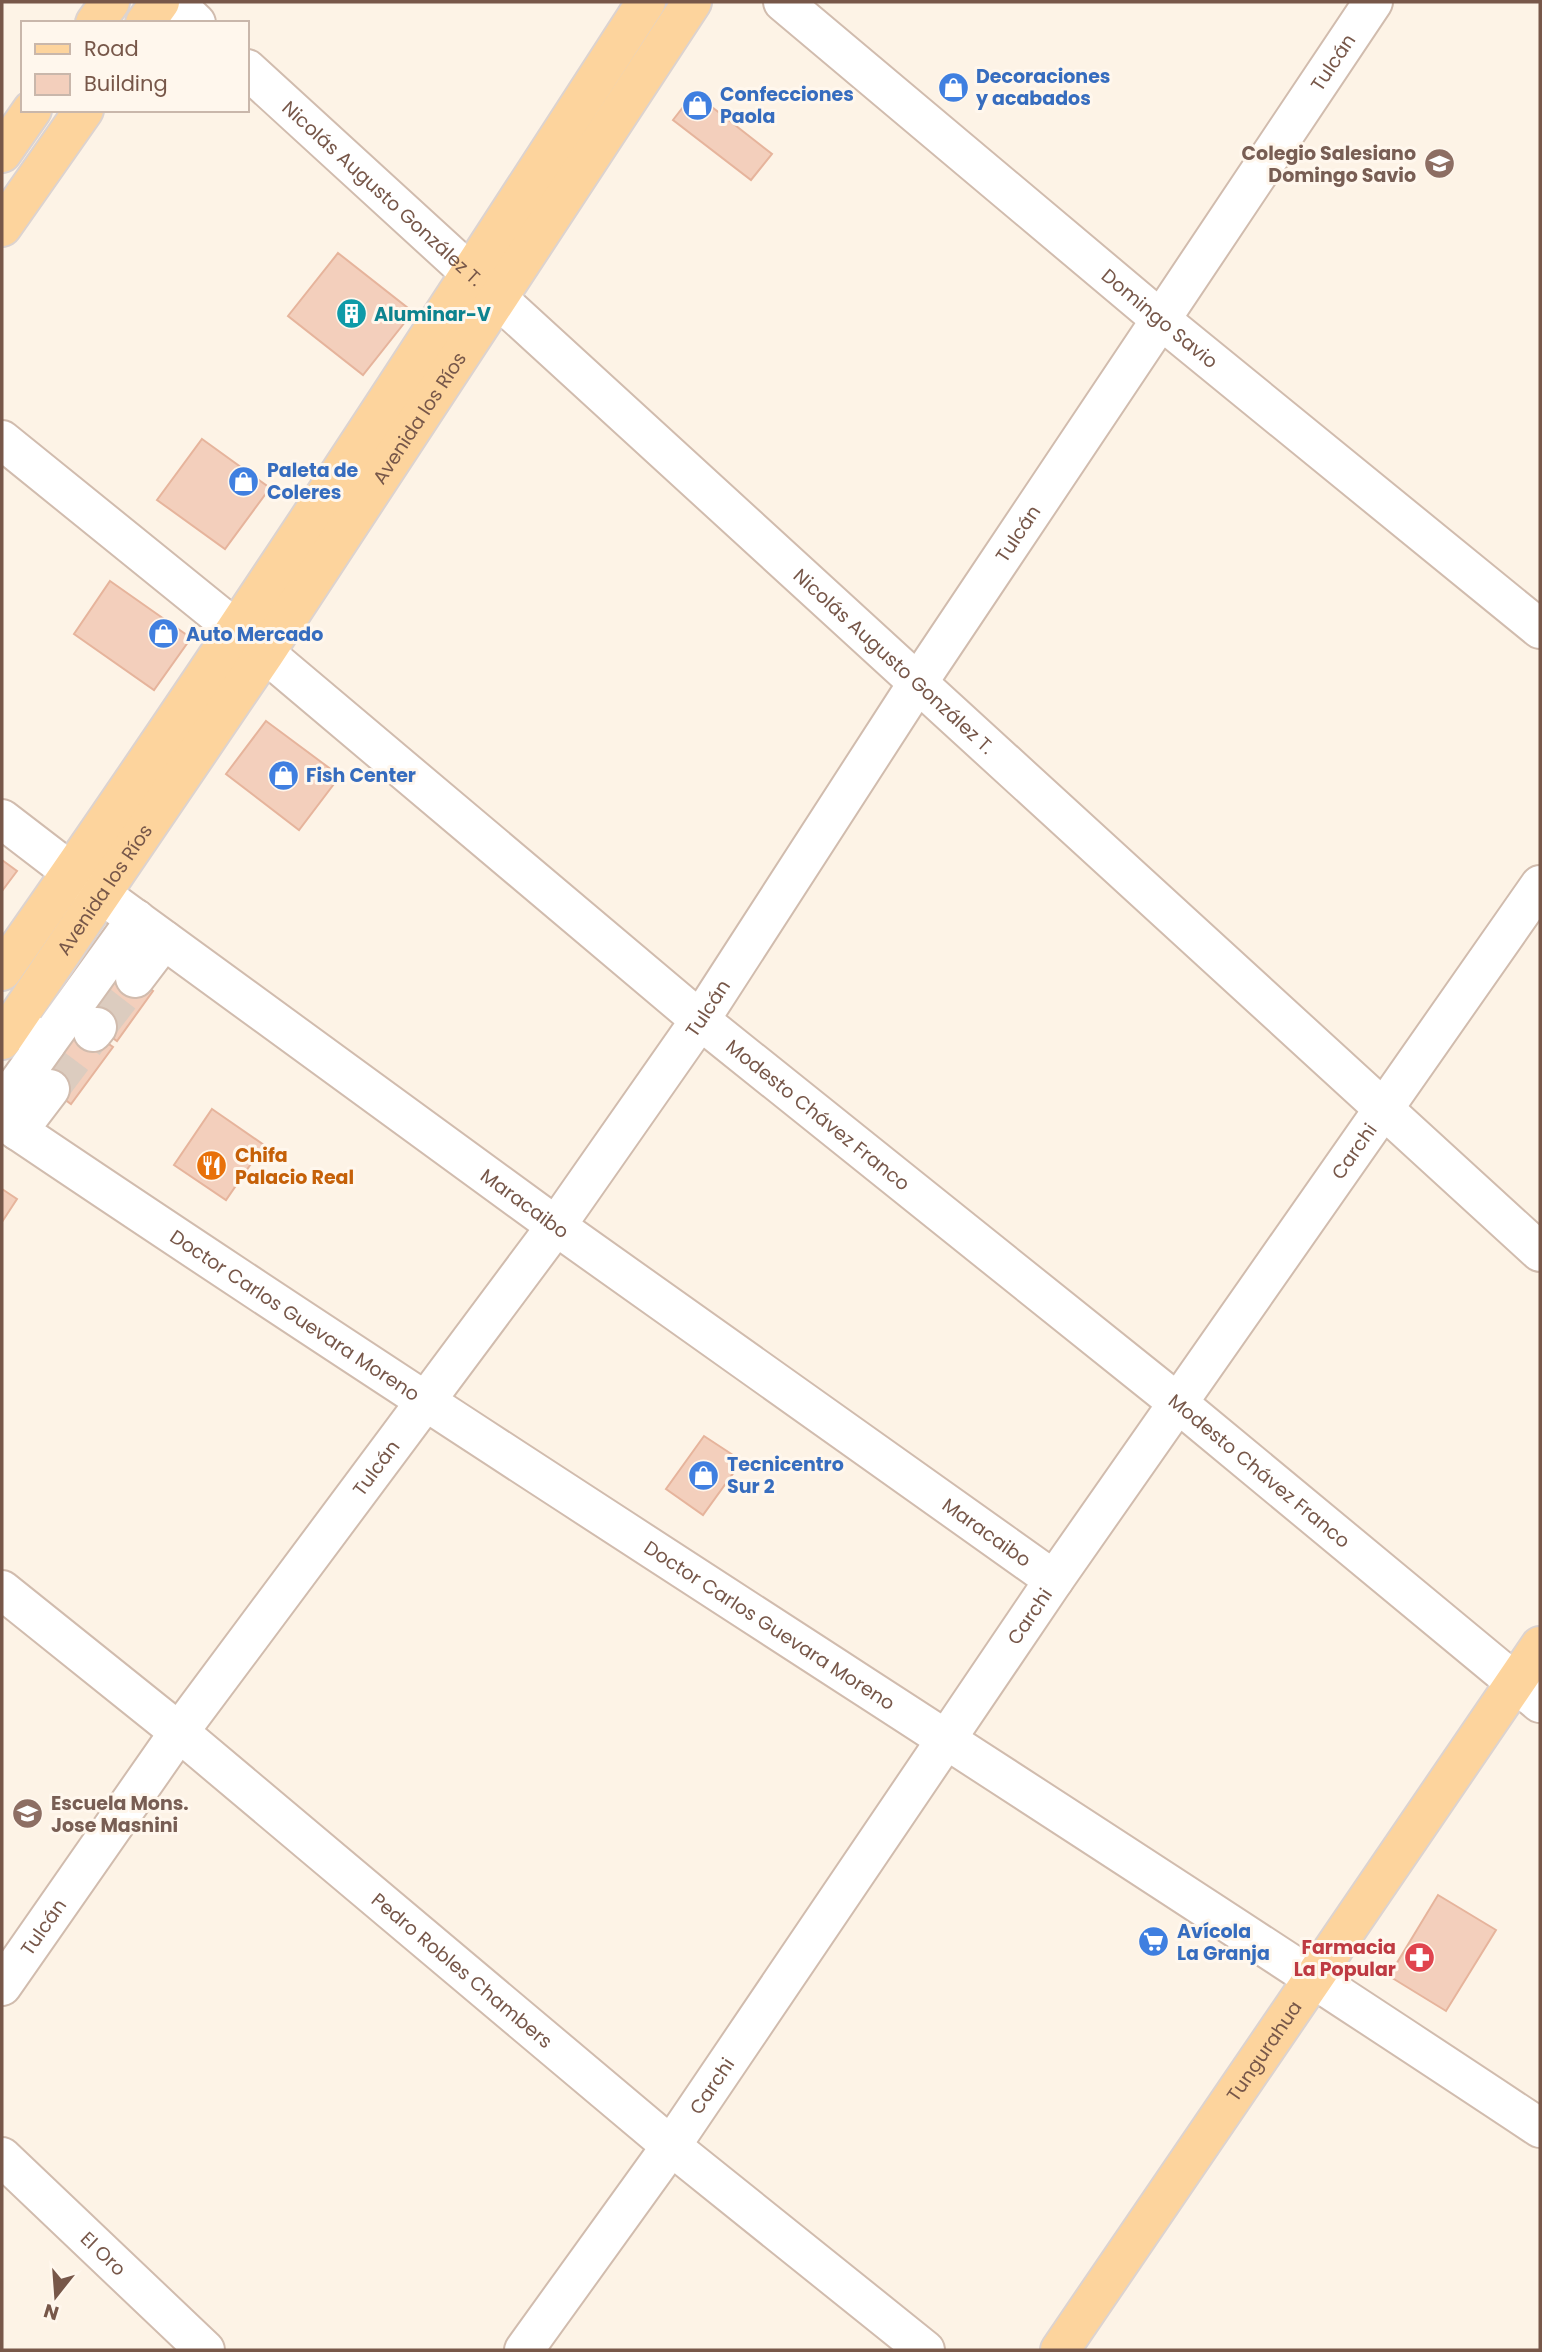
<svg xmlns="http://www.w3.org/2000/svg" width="1542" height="2352" font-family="Poppins,sans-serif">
	<rect width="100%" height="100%" fill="#fdf3e6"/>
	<!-- building -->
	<g fill="#f3cfbc" stroke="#e6b49c" stroke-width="2">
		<path d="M694 93 772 154 751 180 673 120Z"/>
		<path d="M338 253 413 312 363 375 288 316Z"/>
		<path d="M202 439 270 488 225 549 157 500Z"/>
		<path d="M110 581 191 638 154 690 74 634Z"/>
		<path d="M266 721 340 776 299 830 226 774Z"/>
		<path d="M2 860 17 871 2 891Z"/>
		<path d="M116 965 153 991 117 1041 80 1015Z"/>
		<path d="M75 1020 113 1047 71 1104 34 1077Z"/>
		<path d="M212 1109 264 1145 226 1200 174 1165Z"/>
		<path d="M2 1189 17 1199 2 1222Z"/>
		<path d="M704 1436 742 1461 703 1515 666 1489Z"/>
		<path d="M1438 1895 1496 1930 1446 2011 1389 1976Z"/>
	</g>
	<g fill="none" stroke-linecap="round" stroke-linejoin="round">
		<!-- minor-tunnel -->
		<g stroke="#dcccbf" stroke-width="38" stroke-dasharray="38 19" stroke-linecap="butt">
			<path d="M97 1027 135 978"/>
			<path d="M50 1089 93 1032"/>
		</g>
		<defs>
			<g id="minor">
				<path d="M174 2 196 23"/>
				<path id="s1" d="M783 2 1160 319 1540 629"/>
				<path id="s2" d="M247 69 1540 1252"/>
				<path id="s3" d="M2 440 265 653 700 1020 1179 1404 1540 1703"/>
				<path id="s4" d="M2 819 71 872 556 1226 1054 1580"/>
				<path d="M135 978 164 940"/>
				<path d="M13 1023 46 1044 136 919"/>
				<path d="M93 1032 97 1027"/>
				<path d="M2 1106 46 1044"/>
				<path id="s5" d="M2 1120C510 1463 1030 1789 1540 2128"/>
				<path d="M18 1131 50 1089"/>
				<path id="s6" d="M2 1590 179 1732 671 2146 925 2350"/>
				<path id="s7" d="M2 1986 179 1732 556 1226 700 1020 917 684 1373 2"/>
				<path id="s8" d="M2 2157 205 2350"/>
				<path id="s9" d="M524 2350 671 2146 1054 1580 1540 885"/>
			</g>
			<g id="major">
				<path d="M95 23 110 2"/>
				<path d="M145 23 160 2"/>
				<path d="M2 153 32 110"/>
				<path d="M2 227 84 110"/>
				<path d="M2 971C225 654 435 328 646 2"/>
				<path id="s10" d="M2 1040 265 653 692 2"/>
				<path id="s11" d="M1060 2350 1540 1646"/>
			</g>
		</defs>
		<!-- minor casing -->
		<use href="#minor" stroke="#d1bcae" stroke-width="42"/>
		<!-- major casing -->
		<use href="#major" stroke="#dcd3d0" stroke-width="42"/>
		<!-- minor -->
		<use href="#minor" stroke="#fff" stroke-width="38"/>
		<!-- major -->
		<use href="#major" stroke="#fdd49d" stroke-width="38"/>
	</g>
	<!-- icons -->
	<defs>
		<symbol id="shop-disc" viewBox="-11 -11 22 22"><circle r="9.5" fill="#3f7fe0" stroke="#fff7ed"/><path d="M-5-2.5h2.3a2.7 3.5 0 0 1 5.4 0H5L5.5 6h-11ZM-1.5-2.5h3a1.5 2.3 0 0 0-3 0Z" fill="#fff"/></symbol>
		<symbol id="school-disc" viewBox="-11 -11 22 22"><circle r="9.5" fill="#8d6e63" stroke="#fff7ed"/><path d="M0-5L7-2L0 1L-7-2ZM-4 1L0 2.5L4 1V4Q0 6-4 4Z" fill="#fff"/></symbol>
		<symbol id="building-disc" viewBox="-11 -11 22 22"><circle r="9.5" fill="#0f9aa8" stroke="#fff7ed"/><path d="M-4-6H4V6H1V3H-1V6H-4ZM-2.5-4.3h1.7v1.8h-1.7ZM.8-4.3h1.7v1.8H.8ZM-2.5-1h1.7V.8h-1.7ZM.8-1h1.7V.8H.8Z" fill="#fff"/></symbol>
		<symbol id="restaurant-disc" viewBox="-11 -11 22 22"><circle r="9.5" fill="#e8710a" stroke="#fff7ed"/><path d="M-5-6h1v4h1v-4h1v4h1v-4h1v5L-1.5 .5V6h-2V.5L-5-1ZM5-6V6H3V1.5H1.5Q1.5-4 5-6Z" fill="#fff"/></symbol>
		<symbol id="supermarket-disc" viewBox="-11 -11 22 22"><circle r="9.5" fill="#3f7fe0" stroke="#fff7ed"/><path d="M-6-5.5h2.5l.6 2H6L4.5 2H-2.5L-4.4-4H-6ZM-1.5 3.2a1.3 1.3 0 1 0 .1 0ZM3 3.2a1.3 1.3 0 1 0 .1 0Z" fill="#fff"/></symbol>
		<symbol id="pharmacy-disc" viewBox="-11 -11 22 22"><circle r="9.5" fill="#e0444e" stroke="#fff7ed"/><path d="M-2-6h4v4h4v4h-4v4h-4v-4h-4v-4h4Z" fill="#fff"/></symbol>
	</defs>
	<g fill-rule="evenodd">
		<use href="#shop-disc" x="936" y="70" width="35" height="35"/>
		<use href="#shop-disc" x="680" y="88" width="35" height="35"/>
		<use href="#school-disc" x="1422" y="146" width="35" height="35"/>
		<use href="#building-disc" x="334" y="296" width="35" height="35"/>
		<use href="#shop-disc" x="226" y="464" width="35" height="35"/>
		<use href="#shop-disc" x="146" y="616" width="35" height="35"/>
		<use href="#shop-disc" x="266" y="758" width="35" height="35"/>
		<use href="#restaurant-disc" x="194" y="1148" width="35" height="35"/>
		<use href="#shop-disc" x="686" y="1458" width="35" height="35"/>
		<use href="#school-disc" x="10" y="1796" width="35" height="35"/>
		<use href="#supermarket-disc" x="1136" y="1924" width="35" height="35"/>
		<use href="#pharmacy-disc" x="1402" y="1940" width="35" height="35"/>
	</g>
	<g text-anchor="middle" stroke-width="6" stroke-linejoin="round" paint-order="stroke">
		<!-- street labels -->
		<g font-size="19" fill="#775749" stroke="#fff7ed">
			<text dy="7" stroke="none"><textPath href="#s7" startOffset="2340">Tulcán</textPath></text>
			<text dy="7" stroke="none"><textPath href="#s2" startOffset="184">Nicolás Augusto González T.</textPath></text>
			<text dy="7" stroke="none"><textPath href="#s1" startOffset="492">Domingo Savio</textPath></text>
			<text dy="7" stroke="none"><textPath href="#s10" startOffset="749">Avenida los Ríos</textPath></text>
			<text dy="7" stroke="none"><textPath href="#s7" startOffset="1773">Tulcán</textPath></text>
			<text dy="7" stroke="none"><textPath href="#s2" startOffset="877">Nicolás Augusto González T.</textPath></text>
			<text dy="7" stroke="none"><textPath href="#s10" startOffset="182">Avenida los Ríos</textPath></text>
			<text dy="7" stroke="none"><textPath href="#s7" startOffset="1206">Tulcán</textPath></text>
			<text dy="7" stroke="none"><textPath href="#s3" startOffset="1059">Modesto Chávez Franco</textPath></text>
			<text dy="7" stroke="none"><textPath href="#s9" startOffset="1458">Carchi</textPath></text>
			<text dy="7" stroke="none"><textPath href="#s4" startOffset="649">Maracaibo</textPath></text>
			<text dy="7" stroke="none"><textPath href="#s5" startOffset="352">Doctor Carlos Guevara Moreno</textPath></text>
			<text dy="7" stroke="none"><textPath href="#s7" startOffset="639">Tulcán</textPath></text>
			<text dy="7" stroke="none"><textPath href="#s3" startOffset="1626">Modesto Chávez Franco</textPath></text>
			<text dy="7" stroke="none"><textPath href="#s4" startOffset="1216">Maracaibo</textPath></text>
			<text dy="7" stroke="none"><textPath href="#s9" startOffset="891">Carchi</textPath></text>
			<text dy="7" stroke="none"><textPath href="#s5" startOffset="919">Doctor Carlos Guevara Moreno</textPath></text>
			<text dy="7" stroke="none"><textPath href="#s7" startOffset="72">Tulcán</textPath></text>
			<text dy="7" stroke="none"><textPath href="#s6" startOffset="597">Pedro Robles Chambers</textPath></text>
			<text dy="7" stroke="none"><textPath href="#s11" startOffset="362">Tungurahua</textPath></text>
			<text dy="7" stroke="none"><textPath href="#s9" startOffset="324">Carchi</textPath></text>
			<text dy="7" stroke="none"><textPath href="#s8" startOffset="140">El Oro</textPath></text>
		</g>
		<!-- shop labels -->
		<g font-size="19" font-weight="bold" fill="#366cbe" stroke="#fff7ed" text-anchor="start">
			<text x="976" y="83">Decoraciones<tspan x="976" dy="22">y acabados</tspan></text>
			<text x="720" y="101">Confecciones<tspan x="720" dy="22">Paola</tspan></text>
			<text x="267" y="477">Paleta de<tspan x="267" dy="22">Coleres</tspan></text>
			<text x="186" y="641">Auto Mercado</text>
			<text x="306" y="782">Fish Center</text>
			<text x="727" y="1471">Tecnicentro<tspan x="727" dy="22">Sur 2</tspan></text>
			<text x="1177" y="1938">Avícola<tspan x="1177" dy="22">La Granja</tspan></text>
		</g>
		<!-- education labels -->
		<g font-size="19" font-weight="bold" fill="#785e54" stroke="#fff7ed" text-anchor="end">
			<text x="1416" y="160">Colegio Salesiano<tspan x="1416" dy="22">Domingo Savio</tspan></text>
			<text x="51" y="1810" text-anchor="start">Escuela Mons.<tspan x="51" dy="22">Jose Masnini</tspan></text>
		</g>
		<!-- culture labels -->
		<g font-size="19" font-weight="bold" fill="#0d838f" stroke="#fff7ed" text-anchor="start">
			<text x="374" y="321">Aluminar-V</text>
		</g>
		<!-- food labels -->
		<g font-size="19" font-weight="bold" fill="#c56008" stroke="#fff7ed" text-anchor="start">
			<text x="235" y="1162">Chifa<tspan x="235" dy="22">Palacio Real</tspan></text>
		</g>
		<!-- health labels -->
		<g font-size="19" font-weight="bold" fill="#be3a42" stroke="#fff7ed" text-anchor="end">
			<text x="1396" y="1954">Farmacia<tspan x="1396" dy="22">La Popular</tspan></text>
		</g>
	</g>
	<!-- border -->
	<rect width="1542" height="2352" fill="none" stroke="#775749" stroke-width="7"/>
	<!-- legend -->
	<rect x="21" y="21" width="228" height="91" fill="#fff7ed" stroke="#c9b7ab" stroke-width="2"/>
	<rect x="35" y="44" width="35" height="10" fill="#fdd49d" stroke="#c9b7ab" stroke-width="2"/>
	<text x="84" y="56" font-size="21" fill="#775749">Road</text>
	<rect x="35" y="74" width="35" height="21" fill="#f3cfbc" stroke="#c9b7ab" stroke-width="2"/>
	<text x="84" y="91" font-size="21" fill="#775749">Building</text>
	<!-- north arrow -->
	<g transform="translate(56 2296) rotate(197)" stroke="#fff7ed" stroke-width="5" paint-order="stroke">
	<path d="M0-5L12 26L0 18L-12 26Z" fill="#775749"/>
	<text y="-10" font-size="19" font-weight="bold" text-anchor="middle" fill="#775749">N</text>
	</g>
</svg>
